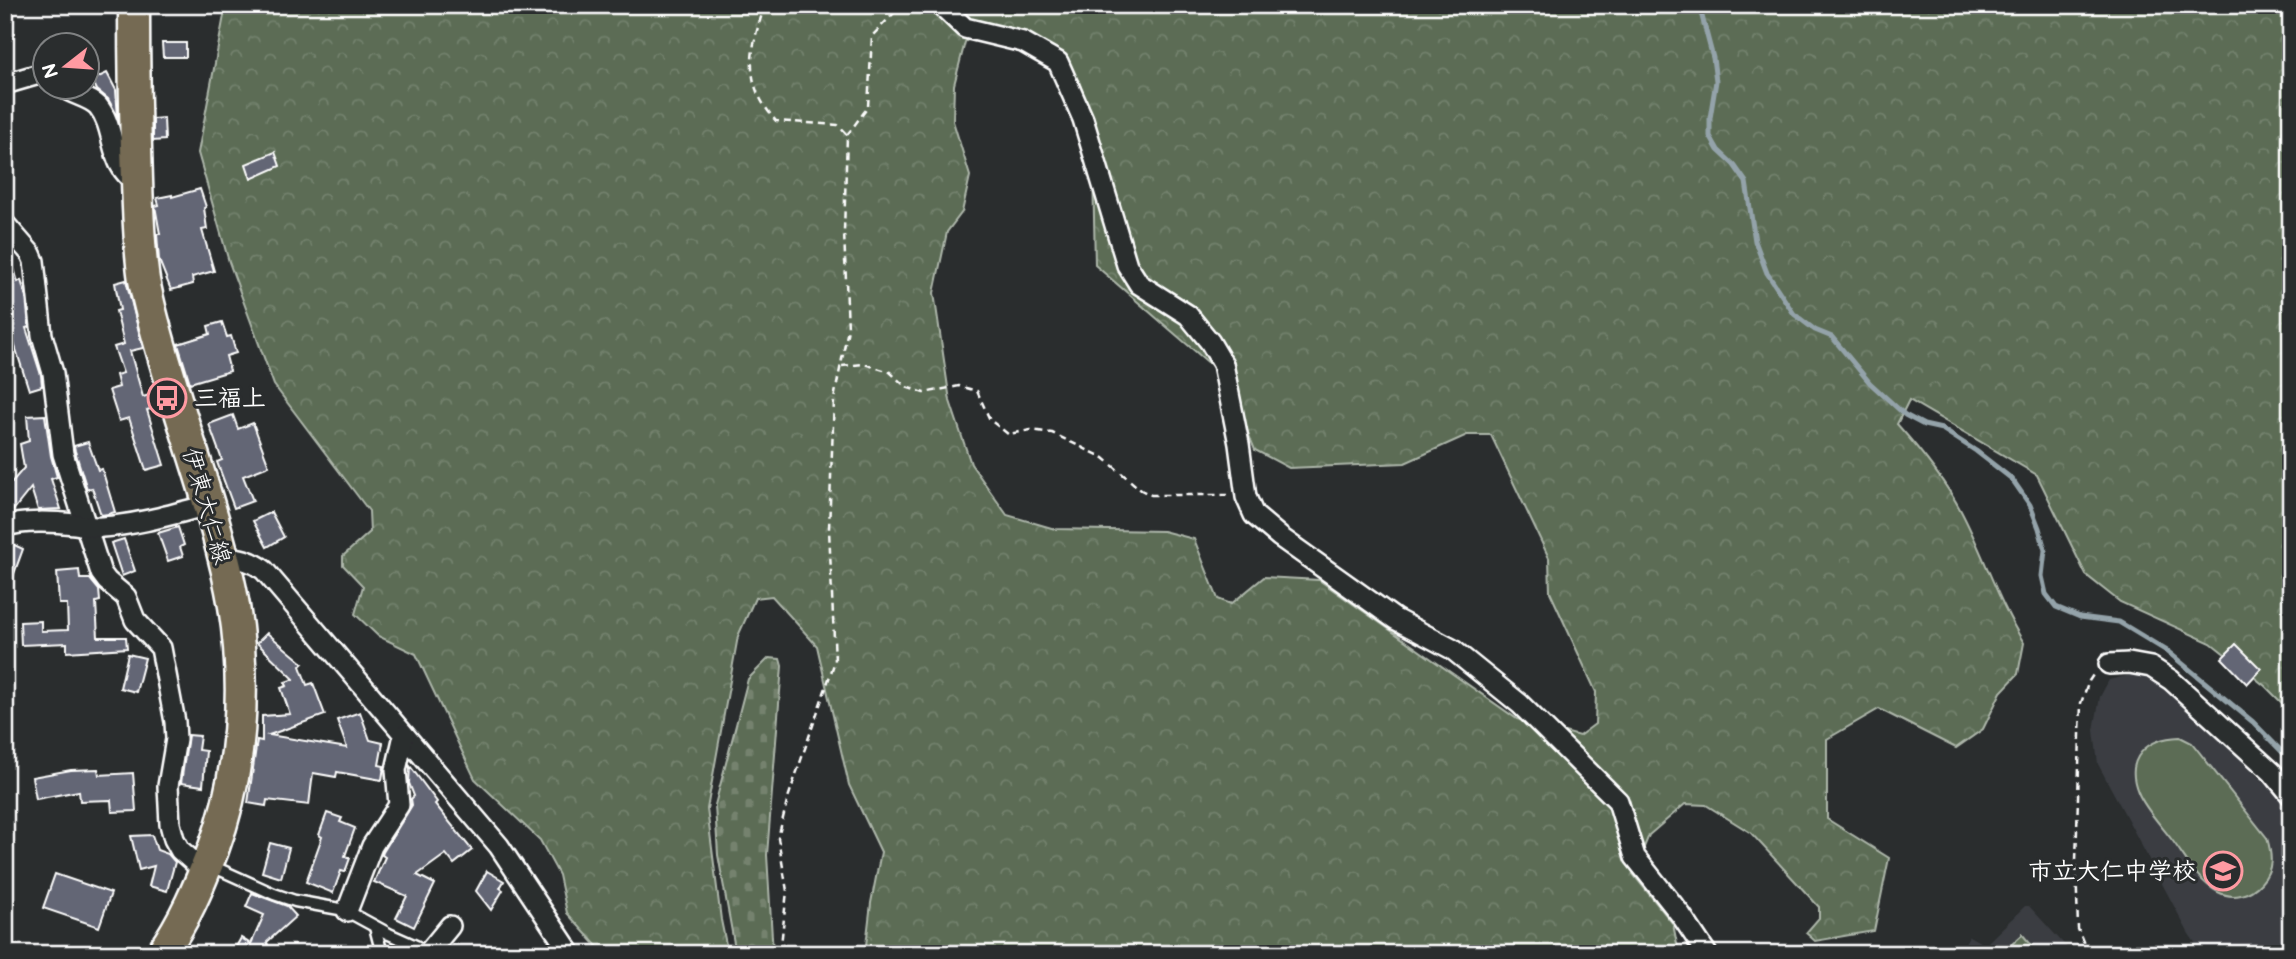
<svg xmlns="http://www.w3.org/2000/svg" width="2296" height="959" font-family="'Balsamiq Sans','Klee One',sans-serif">
	<defs>
		<pattern id="forest-crowns" width="20" height="18" patternUnits="userSpaceOnUse" patternTransform="scale(1.75)"><rect width="20" height="18" fill="#5b6c55"/><path d="M2 6a3 3 0 1 1 6 0M12 15a3 3 0 1 1 6 0" fill="none" stroke="#74826e"/></pattern>
		<pattern id="cemetery-stones" width="16" height="16" patternUnits="userSpaceOnUse" patternTransform="scale(1.75)"><rect width="16" height="16" fill="#5b6c55"/><path d="M2 7V4a2 2 0 0 1 4 0v3zM10 15v-3a2 2 0 0 1 4 0v3z" fill="#74826e"/></pattern>
	</defs>
	<rect width="100%" height="100%" fill="#2a2d2e"/>
	<filter id="ink" filterUnits="userSpaceOnUse"><feTurbulence type="fractalNoise" baseFrequency=".0143" numOctaves="2"/><feDisplacementMap in="SourceGraphic" scale="14" xChannelSelector="R" yChannelSelector="G"/><feConvolveMatrix kernelMatrix="1 2 1 2 8 2 1 2 1" color-interpolation-filters="sRGB"/></filter>
	<g filter="url(#ink)">
		<!-- built -->
		<g fill="#3b3e43">
			<path d="M2135 674 2150 678 2204 724 2291 809V954H2203L2189 934 2098 764 2094 730 2100 697 2109 680Z"/>
			<path d="M2025 906H2029L2073 954H1959L1969 936 1985 945Z"/>
		</g>
		<!-- forest -->
		<path fill="url(#forest-crowns)" stroke="#adb6aa" stroke-width="2" fill-rule="evenodd" d="M226 5H2291V712L2265 686 2211 643 2120 602 2086 575 2037 475 1909 400 1897 424C1921 451 1944 479 1961 511 1984 555 1998 601 2024 643L2018 674 2001 692 1983 729 1956 748 1879 709 1827 739V819L1889 858 1874 931 1815 941 1806 933 1819 918V907L1751 833 1706 805 1685 804 1649 835 1633 874 1673 924 1679 954H865L871 903 881 852 849 785 817 646 772 596 755 598 738 636 707 809 721 920 728 954H604L567 913 559 875 540 840 475 779 416 654 378 636 355 614 363 586 343 565V556L370 532 369 511 274 385 229 262 198 153ZM998 26 1026 35 1079 81 1092 121 1095 265 1225 377 1255 450 1289 468 1405 463 1467 435H1491L1549 558 1550 592 1596 692 1595 724 1579 736 1517 719 1319 580 1264 577 1231 604 1218 599 1194 539 1163 531 1055 529 1007 515 971 464 950 401 934 293 947 232 962 212 970 176 953 121 954 85 965 42 980 31Z"/>
		<!-- cemetery -->
		<path fill="url(#cemetery-stones)" stroke="#adb6aa" stroke-width="2" d="M769 658 780 659 782 666 767 855 773 954H736L718 855 715 805 748 679Z"/>
		<!-- pitch -->
		<g fill="#5b6c55" stroke="#adb6aa" stroke-width="2">
			<path d="M2180 737 2192 743 2267 838C2272 855 2274 869 2261 883 2250 895 2233 900 2218 892 2198 882 2185 857 2172 840 2161 825 2145 809 2138 792 2124 758 2147 738 2180 737Z"/>
			<path d="M2022 934 2039 954H2001L2022 935Z"/>
		</g>
		<g fill="none" stroke-linecap="round" stroke-linejoin="round">
			<!-- stream -->
			<path stroke="#94a3aa" stroke-width="5" d="M1699 5 1713 58 1716 81 1710 118V136L1718 150 1734 165 1746 182 1755 241 1767 273 1794 314 1815 330 1832 337 1870 383 1905 415 1924 425 1942 429 1976 451 2012 479 2030 505 2039 528 2045 550 2042 576 2046 594 2056 607 2080 617 2119 622 2167 651 2253 722 2291 761"/>
		</g>
		<!-- building -->
		<g fill="#646675" stroke="#fff" stroke-width="2">
			<path d="M162 43H186V57H163Z"/>
			<path d="M107 73 116 90 118 117 108 99 97 90 92 80Z"/>
			<path d="M164 118 165 140 153 141V119Z"/>
			<path d="M275 152 280 166 251 179 246 164Z"/>
			<path d="M200 189 206 207 204 208 207 229 202 230 214 271 192 277 193 284 171 290 159 260 157 234H160L155 206 159 205 157 198 172 195V197Z"/>
			<path d="M9 252 18 282 21 280 26 297 29 327 26 328 41 375 42 386 29 390 13 340 11 341 5 315V253Z"/>
			<path d="M126 280 143 348 130 351 143 397 156 393 160 406 147 410 164 465 146 470 129 418 119 421 109 390 119 387 116 375 123 373 114 347 124 344 116 311 120 310 115 283Z"/>
			<path d="M222 322 227 337 231 336 236 353 226 356 230 371 190 383 178 344 210 334 208 326Z"/>
			<path d="M45 415 51 456 57 477 51 479 61 509 38 510 31 488 11 513 5 514V490L24 468 20 444 29 441 27 416Z"/>
			<path d="M233 415 238 429 253 423 269 466 243 476 253 501 234 508 217 462 222 460 209 424Z"/>
			<path d="M88 442 98 470 102 469 115 512 108 514 101 515 92 488 87 489 75 451 74 446Z"/>
			<path d="M271 512 284 537 267 547 253 521Z"/>
			<path d="M178 527 184 545 180 547 183 556 168 561 158 533Z"/>
			<path d="M124 539 135 571 122 576 111 543Z"/>
			<path d="M10 543 23 549 7 593 5 556Z"/>
			<path d="M79 570 80 579H90L99 590 100 601 96 602 98 637H126L127 648 67 652V643L21 645 20 622 41 621V631L68 630 67 604H59L57 572Z"/>
			<path d="M267 633 303 663 300 666 307 685 313 683 325 715 269 735 347 748 337 720 360 712 370 740 383 743 379 765 384 766 382 780 337 772 336 777 313 773 309 805 267 800 266 806 248 803 257 740 262 741V716L290 714 281 688 287 686 285 682 294 679 257 643Z"/>
			<path d="M2236 644 2261 669 2247 684 2222 658Z"/>
			<path d="M128 654 145 658 136 692 120 688Z"/>
			<path d="M188 735 200 736 198 750 206 751 203 786 181 783Z"/>
			<path d="M410 766 437 802 435 804 472 850 454 864 446 854 417 875 435 884 414 927 396 918 407 896 374 882 385 857 382 855 383 852 412 805 411 799 414 796 409 783Z"/>
			<path d="M98 769 99 775 133 773 136 811 112 812 111 800 80 801 79 791 36 799 32 777 71 770Z"/>
			<path d="M327 813 342 818 340 822 355 828 345 856 350 858 345 872 341 871 333 893 306 882 322 837 319 835Z"/>
			<path d="M152 835 157 850 168 854 175 862 167 891 149 886 154 866 139 870 131 836Z"/>
			<path d="M270 843 289 848 281 878 262 872Z"/>
			<path d="M487 871 504 881 500 888 503 890 491 910 476 891Z"/>
			<path d="M55 874 111 893 99 927 43 908Z"/>
			<path d="M252 893 287 906 296 916 267 942 271 954H232L241 938 251 944 264 915 246 907Z"/>
		</g>
		<g fill="none" stroke-linecap="round" stroke-linejoin="round">
			<defs>
				<g id="lane">
					<path d="M212 866 274 894 295 901 345 910 389 934 416 946 426 954"/>
					<path d="M375 927 382 954"/>
				</g>
				<g id="street">
					<path d="M941 5 965 28 1023 42 1058 62 1083 119 1127 265 1139 284 1188 315 1210 342 1223 364 1239 444 1246 497 1254 515 1280 537 1395 619 1452 649 1520 704 1618 801 1635 857 1681 915 1707 954"/>
					<path d="M5 84 46 72"/>
					<path d="M64 88C74 95 89 97 98 106 117 129 108 167 137 182"/>
					<path d="M5 224 31 254 34 261 42 335 53 373 63 454 101 573 107 581 126 597 135 620 161 648 175 722 176 739 168 786 170 824 174 839 180 850 205 872"/>
					<path d="M5 527C21 520 57 522 75 524 84 525 93 528 102 527 137 525 173 514 208 505"/>
					<path d="M223 557C239 558 251 560 264 570L499 846 571 954"/>
					<path d="M2109 664 2129 663 2151 667 2171 680 2272 772 2291 795"/>
					<path d="M347 911 372 846 399 805 396 770 404 735"/>
					<path d="M427 954 450 926"/>
				</g>
				<path id="primary" d="M134 5C134 63 135 121 137 180 138 213 139 247 144 280 151 318 163 355 174 392 194 460 222 536 234 606 247 687 242 773 213 850 199 886 184 922 161 954"/>
			</defs>
			<!-- lane casing -->
			<use href="#lane" stroke="#fff" stroke-width="15"/>
			<!-- street casing -->
			<use href="#street" stroke="#fff" stroke-width="24"/>
			<!-- primary casing -->
			<use href="#primary" stroke="#fff" stroke-width="35"/>
			<!-- path -->
			<g stroke="#fff" stroke-width="2.5" stroke-dasharray="7 5" stroke-linecap="butt">
				<path d="M765 5C755 35 744 68 760 98 764 106 770 114 776 121L838 125 847 135 844 232 848 329 834 399 829 529 835 661 788 798 778 838 787 891 780 954"/>
				<path d="M847 135 868 107 872 36 895 12 907 5"/>
				<path d="M842 366 864 364 890 372 906 387 924 393 959 386 977 391 990 420 1008 434 1031 430 1052 433 1104 458 1141 490 1151 495H1227"/>
				<path d="M2088 954 2078 929 2076 861 2081 703 2089 681 2093 675"/>
			</g>
			<!-- lane -->
			<use href="#lane" stroke="#2a2d2e" stroke-width="10"/>
			<!-- street -->
			<use href="#street" stroke="#2a2d2e" stroke-width="19"/>
			<!-- primary -->
			<use href="#primary" stroke="#746b52" stroke-width="30"/>
		</g>
	</g>
	<!-- icons -->
	<defs>
		<symbol id="bus-ring" viewBox="-11 -11 22 22"><circle r="9.5" fill="#2a2d2e" stroke="#ff9aa2" stroke-width="1.5"/><path d="M-5-6H5V4H4V6H2V4H-2V6H-4V4H-5ZM-3.5-4V0h7V-4ZM-3.5 1.2v1.5H-2V1.2ZM2 1.2v1.5H3.5V1.2Z" fill="#ff9aa2"/></symbol>
		<symbol id="school-ring" viewBox="-11 -11 22 22"><circle r="9.5" fill="#2a2d2e" stroke="#ff9aa2" stroke-width="1.5"/><path d="M0-5L7-2L0 1L-7-2ZM-4 1L0 2.5L4 1V4Q0 6-4 4Z" fill="#ff9aa2"/></symbol>
	</defs>
	<g fill-rule="evenodd">
		<use href="#bus-ring" x="145" y="376" width="44" height="44"/>
		<use href="#school-ring" x="2201" y="849" width="44" height="44"/>
	</g>
	<g text-anchor="middle" stroke-width="6" stroke-linejoin="round" paint-order="stroke">
		<!-- poi labels -->
		<g font-size="24" font-weight="bold" fill="#fff" stroke="#2a2d2e" text-anchor="start">
			<text x="194" y="406">三福上</text>
			<text x="2196" y="879" text-anchor="end">市立大仁中学校</text>
		</g>
		<!-- street labels -->
		<g font-size="24" fill="#fff" stroke="#2a2d2e">
			<text transform="translate(207 506) rotate(74)" y="8">伊東大仁線</text>
		</g>
	</g>
	<!-- margin -->
	<rect width="2296" height="959" fill="none" stroke="#2a2d2e" stroke-width="28"/>
	<rect x="14" y="14" width="2268" height="931" fill="none" stroke="#fff" stroke-width="2.5" filter="url(#ink)"/>
	<!-- north arrow -->
	<g transform="translate(66 66) rotate(253)"><circle r="33" fill="#2a2d2e" stroke="#7f8182" stroke-width="2"/>
	<path d="M0-5L12 26L0 18L-12 26Z" fill="#ff9aa2"/>
	<text y="-10" font-size="19" font-weight="bold" text-anchor="middle" fill="#ffffff">N</text>
	</g>
</svg>
